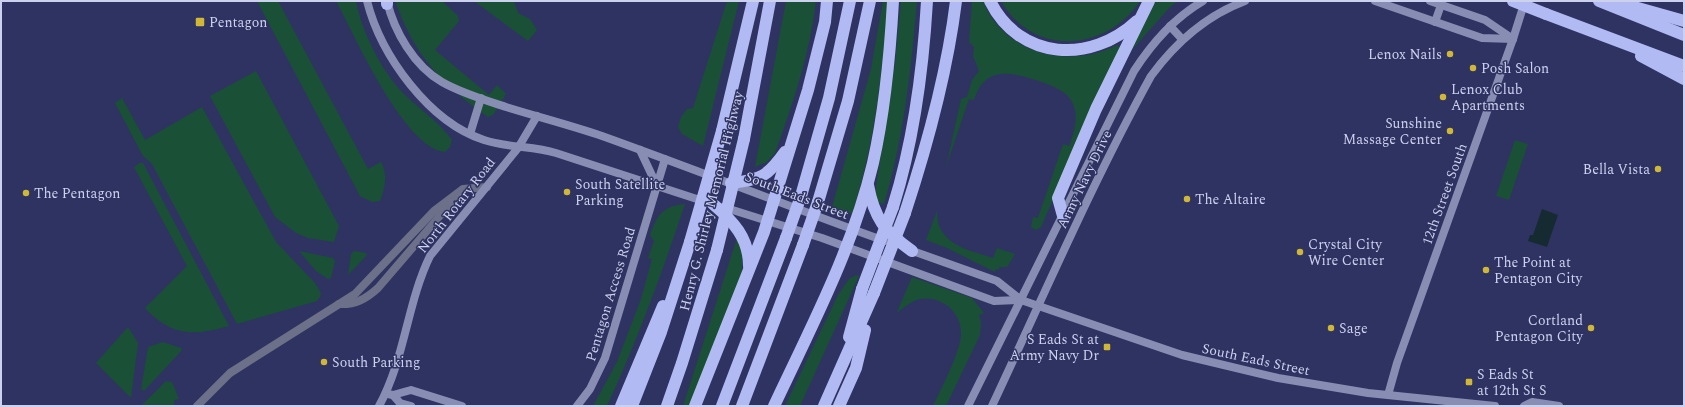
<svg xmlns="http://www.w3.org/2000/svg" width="1685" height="407" font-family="Spectral,serif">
	<rect width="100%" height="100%" fill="#2f3362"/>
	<!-- green -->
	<g fill="#1a5035">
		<path d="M257 1H278L368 169 381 162C388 174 385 188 380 201L372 202 360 196Z"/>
		<path d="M336 1H356C361 30 382 72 403 93 419 109 439 122 452 140L450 147 445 152C404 148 355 36 336 1Z"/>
		<path d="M395 1H442L458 16 459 21 435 50 489 95 497 85 506 94 493 115 488 117C441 84 415 56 395 1Z"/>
		<path d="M474 1H514L518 13 530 19 537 30 528 41Z"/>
		<path d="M727 1H739L703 146 682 134 678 127 681 117 687 109 693 108Z"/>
		<path d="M786 1H816C810 53 793 103 775 153L767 162 755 167Z"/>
		<path d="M883 1H888C882 73 875 144 852 214L849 213 843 217 832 207 871 69Z"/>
		<path d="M901 1H917C911 70 904 137 884 204L875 202 876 186 895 63Z"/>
		<path d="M972 1H983C1004 54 1069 70 1117 45L1120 47 1041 227 1036 230 1031 227 1033 217 1038 218 1063 144 1069 146C1074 132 1079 118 1073 104 1067 90 1052 86 1039 81 1011 72 985 65 974 100L969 99 946 167 961 99 967 97 972 80 979 71 973 56 974 47 969 42Z"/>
		<path d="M1001 1H1140C1106 52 1033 57 1001 1Z"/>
		<path d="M1156 1H1178L1170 7 1131 51Z"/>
		<path d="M256 71 339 226 334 242 308 238 296 233 275 217 210 96Z"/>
		<path d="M122 98 145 140 202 107 276 242 315 283 321 293 320 297 317 301 237 324 152 164 143 156 115 103Z"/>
		<path d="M1515 140 1528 144 1509 200 1496 196Z"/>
		<path d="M140 163H143L229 326C194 336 172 337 145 308L187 266 134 167Z"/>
		<path d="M685 204C662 273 637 341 607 406H593L617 362 641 299 652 259 648 258 654 241 650 235C657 216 662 206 685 204Z"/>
		<path d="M937 211C938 216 937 221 939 226 949 248 973 251 993 258L997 248 1015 254 1007 267H999V270L996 269 995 272 947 248 926 240Z"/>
		<path d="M737 238C743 252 743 263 741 278L689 406H683Z"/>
		<path d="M299 251 333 258 335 261 331 278 328 279 316 271Z"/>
		<path d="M354 251 366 253 367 255 348 275 351 254Z"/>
		<path d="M856 275 859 276 800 406H785L838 295 849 279Z"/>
		<path d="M912 277 972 298 984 313 979 315 981 322 980 335 946 406H933C941 389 961 351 961 334 961 323 957 314 949 307 941 300 930 297 920 299 910 301 904 309 897 312Z"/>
		<path d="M128 327 138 343 131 398 96 363Z"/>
		<path d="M163 342 181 348 182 350 144 391 141 389 148 347Z"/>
		<path d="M166 381 172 382 179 399 174 400V406H141Z"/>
	</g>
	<!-- water -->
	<path fill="#162b31" d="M1542 209 1558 215 1547 247 1528 241 1530 235H1533Z"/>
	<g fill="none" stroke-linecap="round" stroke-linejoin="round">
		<!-- street -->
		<g stroke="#6c7088" stroke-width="8">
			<path d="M339 304C355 305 366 299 378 288L456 197"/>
			<path d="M197 406 230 373 355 294 434 211 463 189 487 187"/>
		</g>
		<!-- secondary -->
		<g stroke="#888eb3" stroke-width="8">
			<path d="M367 1C381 56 429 122 484 140 508 148 533 146 556 153 606 169 656 186 706 202"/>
			<path d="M387 1C394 31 414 66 442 82 461 93 485 100 506 107 538 117 570 125 602 136 697 170 790 207 885 241"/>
			<path d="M1375 1 1482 38 1513 39"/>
			<path d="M1430 1 1485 20 1513 39"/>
			<path d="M1435 22 1441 5"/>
			<path d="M1170 26 1182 39"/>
			<path d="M470 134 481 98"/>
			<path d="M640 150 657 186"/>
			<path d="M723 207 822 238 994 301 1021 300"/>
			<path d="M907 249 997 281 1021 300 1182 355 1278 378 1368 393 1495 406"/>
			<path d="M388 394 393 395 400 403 411 406"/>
			<path d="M393 395 411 390 462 406"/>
			<path d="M1388 395 1397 363 1513 39 1525 1"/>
			<path d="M379 406C405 359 407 303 430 256L518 148 537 116"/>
			<path d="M577 406 590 389 605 358 665 159"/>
			<path d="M968 406 1134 71C1152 43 1174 18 1203 1"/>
			<path d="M992 406C1044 295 1092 183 1151 76 1176 42 1205 16 1245 1"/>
			<path d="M1524 406 1532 402 1559 406"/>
		</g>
		<!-- highway -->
		<g stroke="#b2baf4" stroke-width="12">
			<path d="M387 1V4"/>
			<path d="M990 1C1020 61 1091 64 1137 21"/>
			<path d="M1599 1 1684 35"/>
			<path d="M1620 3 1684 21"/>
			<path d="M1546 14 1684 66"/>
			<path d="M1641 56 1684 79"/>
			<path d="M722 131 753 1"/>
			<path d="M744 139 770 1"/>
			<path d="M731 183C761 180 768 176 785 152"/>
			<path d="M868 185C874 218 885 232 912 251"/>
			<path d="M801 196 829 98 850 1"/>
			<path d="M818 202 848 101 870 1"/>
			<path d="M713 204C733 221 749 238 749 266"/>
			<path d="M893 207C914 140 923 71 927 1"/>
			<path d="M905 213C928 143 947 74 956 1"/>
			<path d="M1063 216 1058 198 1096 109 1149 1"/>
			<path d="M849 337 862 289"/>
			<path d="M621 406 663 306"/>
			<path d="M632 406 661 332 690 242"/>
			<path d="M667 406 682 363 717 250"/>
			<path d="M695 406 764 232 808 90 825 22 827 1"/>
			<path d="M722 406 786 238"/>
			<path d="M742 406 803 245"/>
			<path d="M774 406C811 327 853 248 873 163 885 110 890 55 893 1"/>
			<path d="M824 406 874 293"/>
			<path d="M839 406 856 368 865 330"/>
		</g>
		<!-- highway-bridge -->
		<g stroke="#b2baf4" stroke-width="12">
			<path d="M1513 1 1546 14"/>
			<path d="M786 238 801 196"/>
			<path d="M690 242 722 131"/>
			<path d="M803 245 818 202"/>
			<path d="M717 250 744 139"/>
			<path d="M862 289 893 207"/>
			<path d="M874 293 905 213"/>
		</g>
	</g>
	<!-- markers -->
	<g fill="#d0b736" stroke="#2f3362" stroke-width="1.5">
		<rect x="195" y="17" width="10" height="10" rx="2"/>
		<circle cx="1450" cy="54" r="4"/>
		<circle cx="1473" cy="68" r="4"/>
		<circle cx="1443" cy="97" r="4"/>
		<circle cx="1450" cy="131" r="4"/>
		<circle cx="1658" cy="169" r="4"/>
		<circle cx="567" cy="192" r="4"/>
		<circle cx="26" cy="193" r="4"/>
		<circle cx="1187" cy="199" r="4"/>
		<circle cx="1300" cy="252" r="4"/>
		<circle cx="1486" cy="270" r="4"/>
		<circle cx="1331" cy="328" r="4"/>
		<circle cx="1591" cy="328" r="4"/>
		<rect x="1103" y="343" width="8" height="8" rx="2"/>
		<circle cx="324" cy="362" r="4"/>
		<rect x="1465" y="378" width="8" height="8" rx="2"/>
	</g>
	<g text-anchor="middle" stroke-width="3" stroke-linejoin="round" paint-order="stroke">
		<!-- poi labels -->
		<g font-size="14" fill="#ccd1ee" stroke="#2f3362" text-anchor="start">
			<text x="209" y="27">Pentagon</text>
			<text x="1442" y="59" text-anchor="end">Lenox Nails</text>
			<text x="1481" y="73">Posh Salon</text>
			<text x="1451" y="94">Lenox Club<tspan x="1451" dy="16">Apartments</tspan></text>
			<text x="1442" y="128" text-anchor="end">Sunshine<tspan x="1442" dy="16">Massage Center</tspan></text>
			<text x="1650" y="174" text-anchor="end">Bella Vista</text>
			<text x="575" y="189">South Satellite<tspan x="575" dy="16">Parking</tspan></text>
			<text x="34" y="198">The Pentagon</text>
			<text x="1195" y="204">The Altaire</text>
			<text x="1308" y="249">Crystal City<tspan x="1308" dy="16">Wire Center</tspan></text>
			<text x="1494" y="267">The Point at<tspan x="1494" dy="16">Pentagon City</tspan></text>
			<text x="1583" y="325" text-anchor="end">Cortland<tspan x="1583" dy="16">Pentagon City</tspan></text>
			<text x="1339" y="333">Sage</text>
			<text x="1099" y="344" text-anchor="end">S Eads St at<tspan x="1099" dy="16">Army Navy Dr</tspan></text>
			<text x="332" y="367">South Parking</text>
			<text x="1477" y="379">S Eads St<tspan x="1477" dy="16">at 12th St S</tspan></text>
		</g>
		<!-- street labels -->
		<g font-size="14" fill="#ccd1ee" stroke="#2f3362">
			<text transform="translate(1084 179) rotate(-64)" y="5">Army Navy Drive</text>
			<text transform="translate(1444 194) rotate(-70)" y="5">12th Street South</text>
			<text transform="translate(797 195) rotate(21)" y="5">South Eads Street</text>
			<text transform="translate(711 201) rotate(-76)" y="5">Henry G. Shirley Memorial Highway</text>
			<text transform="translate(456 205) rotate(-52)" y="5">North Rotary Road</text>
			<text transform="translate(610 294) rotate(-73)" y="5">Pentagon Access Road</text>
			<text transform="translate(1256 359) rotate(12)" y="5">South Eads Street</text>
		</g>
	</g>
	<!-- border -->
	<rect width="1685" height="407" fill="none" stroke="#ccd1ee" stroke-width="4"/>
</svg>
